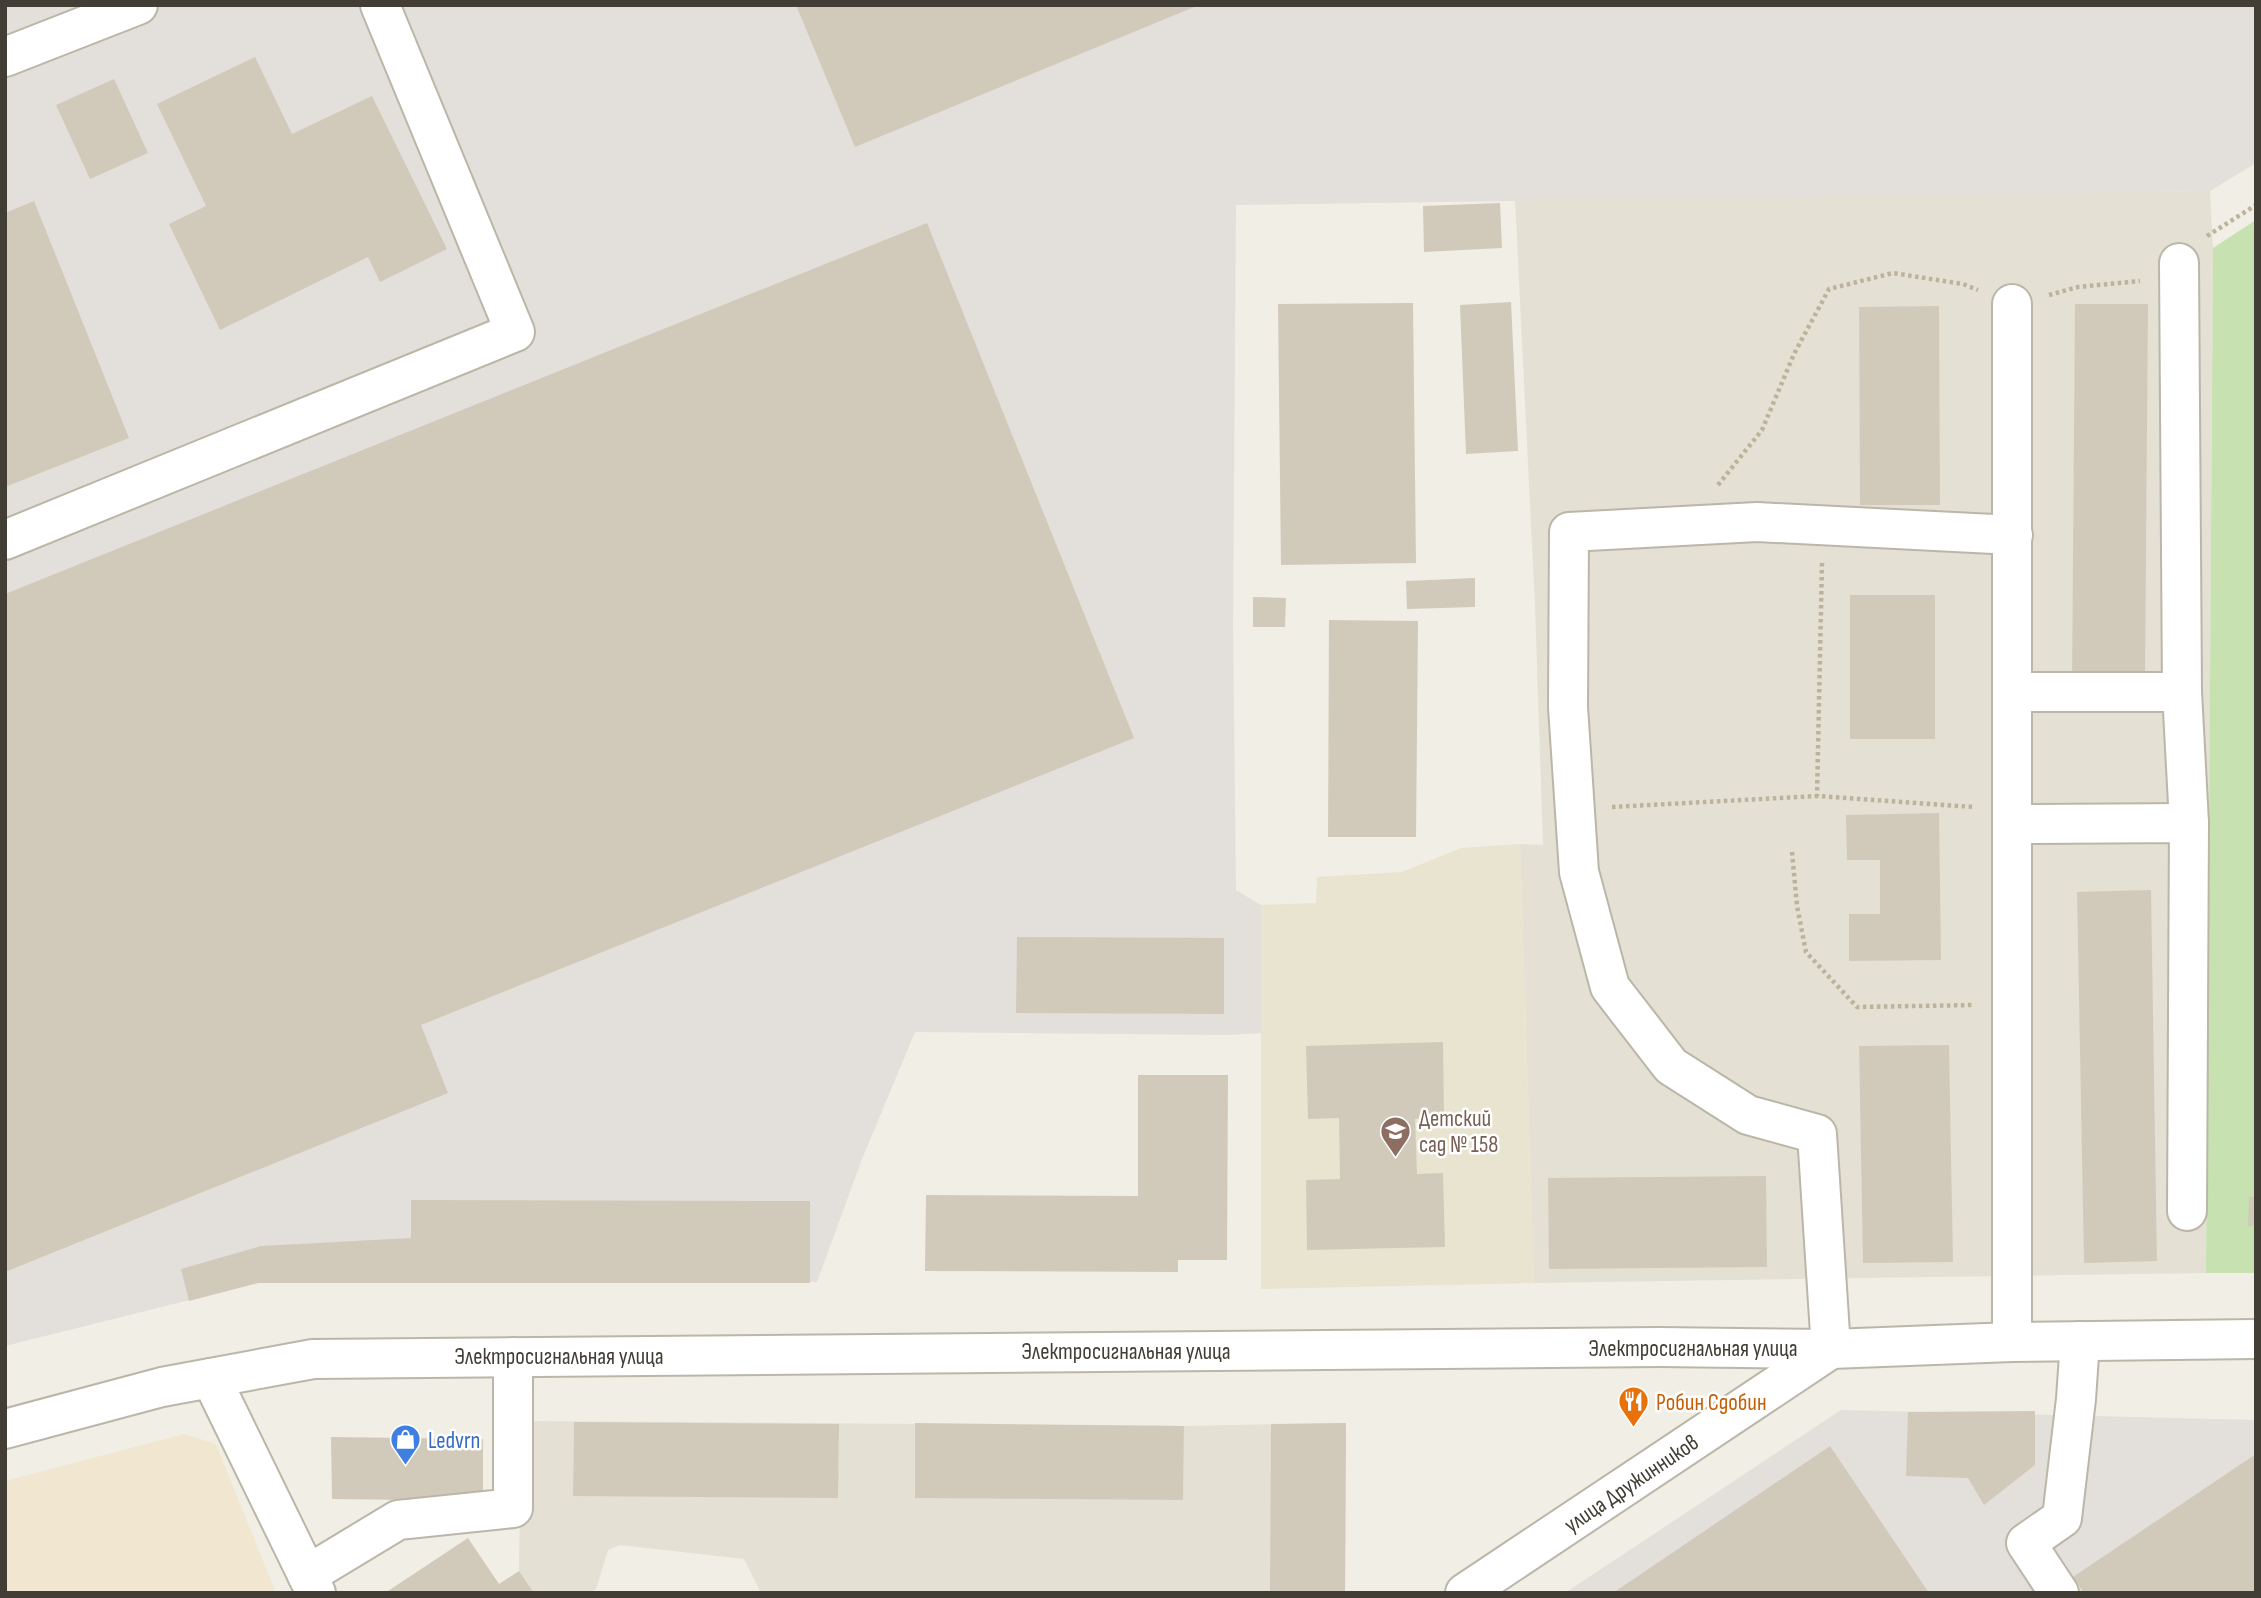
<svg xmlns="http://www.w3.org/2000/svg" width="2261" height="1598" font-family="'Sofia Sans Condensed',sans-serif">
	<rect width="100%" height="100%" fill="#f0eee5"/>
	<!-- residential -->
	<g fill="#e4e0d3">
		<path d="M2210 191 2213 248 2206 1273 1534 1283 1520 844 1543 845 1535 605 1515 199Z"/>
		<path d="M521 1421 1184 1426 1346 1423 1345 1593H761L744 1559 620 1545 608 1550 596 1589 590 1593H534L519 1571Z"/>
	</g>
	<!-- commercial -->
	<path fill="#f1e7d1" d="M184 1434 216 1444 276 1593H5V1481Z"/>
	<!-- industrial -->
	<g fill="#e3dfda">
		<path d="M5 5H2256V163L2210 191 1236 205 1233 626 1236 890 1261 905V1033L1227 1035 915 1032 862 1159 817 1282 258 1283 5 1346Z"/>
		<path d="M1841 1410 2256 1420V1593H1565Z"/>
	</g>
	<!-- education -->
	<path fill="#e8e4d0" d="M1520 844 1534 1283 1261 1289V905L1316 903 1317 877 1402 872 1461 848Z"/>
	<!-- green -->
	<path fill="#c7e1b1" d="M2256 220V1273H2206L2213 248Z"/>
	<!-- building -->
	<g fill="#d1cabb">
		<path d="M796 5H1199L855 147Z"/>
		<path d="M255 57 292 134 372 96 447 249 380 282 368 257 220 330 169 224 206 206 157 104Z"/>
		<path d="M114 79 148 153 90 179 56 105Z"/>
		<path d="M34 201 129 438 5 487V213Z"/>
		<path d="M1500 203 1502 248 1424 252 1423 206Z"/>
		<path d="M927 223 1134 738 421 1025 448 1093 5 1272V594Z"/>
		<path d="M1511 302 1518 451 1466 454 1460 305Z"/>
		<path d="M1413 303 1416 563 1281 565 1278 304Z"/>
		<path d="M2075 304H2148L2145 682H2072Z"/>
		<path d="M1939 306 1940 505H1860L1859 307Z"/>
		<path d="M1475 578V607L1407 609 1406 581Z"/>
		<rect x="1850" y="595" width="85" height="144"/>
		<path d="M1253 597 1286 598 1285 627H1253Z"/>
		<path d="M1329 620 1418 621 1416 837H1328Z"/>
		<path d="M1939 813 1941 960 1849 961V914H1880V860H1847L1846 815Z"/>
		<path d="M2151 890 2157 1261 2084 1263 2077 892Z"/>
		<path d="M1017 937 1224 938V1014L1016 1013Z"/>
		<path d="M1443 1042 1444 1118 1415 1119 1417 1174 1443 1173 1445 1247 1307 1250 1306 1180 1340 1179 1339 1118 1308 1119 1306 1046Z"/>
		<path d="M1949 1045 1953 1262 1863 1263 1859 1046Z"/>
		<path d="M1138 1075H1228L1227 1260H1178V1272L925 1271 926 1195 1138 1196Z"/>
		<path d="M1766 1176 1767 1267 1549 1269 1548 1178Z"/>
		<path d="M2249 1197H2256V1226H2248Z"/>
		<path d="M411 1200 810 1201V1283H258L189 1301 181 1269 261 1246 411 1238Z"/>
		<path d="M2035 1411V1465L1984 1505 1968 1478 1906 1476 1908 1412Z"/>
		<path d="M574 1422 839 1424 838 1498 573 1496Z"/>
		<path d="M915 1423 1184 1426 1183 1500 915 1498Z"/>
		<path d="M1346 1423 1345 1593H1270L1271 1424Z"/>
		<path d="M331 1437 483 1439V1501L332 1499Z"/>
		<path d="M1830 1446 1929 1593H1613Z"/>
		<path d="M2256 1454V1593H2084L2073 1577Z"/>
		<path d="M468 1538 499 1584 519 1571 534 1593H385Z"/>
	</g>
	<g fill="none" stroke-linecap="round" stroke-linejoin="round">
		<defs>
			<g id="minor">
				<path d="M5 57 138 5"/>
				<path d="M2179 263 2182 692"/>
				<path d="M5 540 515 332 380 5"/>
				<path d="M2013 692H2182L2189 823"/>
				<path d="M2013 824 2189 823 2187 1211"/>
				<path d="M2012 1342V304"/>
				<path d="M1831 1349 1817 1134 1748 1115 1671 1066 1610 987 1579 872 1568 707 1569 532 1757 522 2013 535"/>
				<path d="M211 1378 316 1593"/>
				<path d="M5 1429 162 1387 313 1359 1659 1347 1831 1349 2012 1342 2256 1339"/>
				<path d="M307 1575 398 1520 513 1508V1357"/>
				<path d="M1465 1593 1831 1349"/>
				<path d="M2059 1593 2026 1543 2062 1518 2076 1399 2080 1341"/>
			</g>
		</defs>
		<!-- minor casing -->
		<use href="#minor" stroke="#bbb6a8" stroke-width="42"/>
		<!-- path -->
		<g stroke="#bbb39b" stroke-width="4.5" stroke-dasharray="3.5 3.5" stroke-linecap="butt">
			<path d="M2207 236 2256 205"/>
			<path d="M2049 295 2078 287 2140 281"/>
			<path d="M1718 485 1762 430 1794 354 1829 289 1893 273 1963 284 1978 290"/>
			<path d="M1822 563 1817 796 1974 807"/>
			<path d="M1612 807 1817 796"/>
			<path d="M1792 852 1797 906 1806 952 1857 1007 1974 1005"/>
		</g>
		<!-- minor -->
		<use href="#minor" stroke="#fff" stroke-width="38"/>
	</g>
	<!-- icons -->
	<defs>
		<symbol id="school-pin" viewBox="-11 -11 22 30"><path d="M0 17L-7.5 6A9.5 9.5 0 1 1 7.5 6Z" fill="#8d6e63" stroke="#fff"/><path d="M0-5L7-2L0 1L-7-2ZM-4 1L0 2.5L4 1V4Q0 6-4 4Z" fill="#fff"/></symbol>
		<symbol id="restaurant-pin" viewBox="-11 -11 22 30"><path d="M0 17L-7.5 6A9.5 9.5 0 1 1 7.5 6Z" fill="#e8710a" stroke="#fff"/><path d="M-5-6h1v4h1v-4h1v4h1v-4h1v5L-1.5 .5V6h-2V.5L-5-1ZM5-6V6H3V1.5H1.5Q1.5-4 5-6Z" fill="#fff"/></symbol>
		<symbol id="shop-pin" viewBox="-11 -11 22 30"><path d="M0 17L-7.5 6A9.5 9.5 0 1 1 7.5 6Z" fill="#3f7fe0" stroke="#fff"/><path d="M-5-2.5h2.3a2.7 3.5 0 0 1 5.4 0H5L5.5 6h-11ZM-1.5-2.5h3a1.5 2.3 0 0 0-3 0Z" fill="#fff"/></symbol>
	</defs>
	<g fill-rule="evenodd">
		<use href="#school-pin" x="1378" y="1114" width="35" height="47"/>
		<use href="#restaurant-pin" x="1616" y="1384" width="35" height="47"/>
		<use href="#shop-pin" x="388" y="1422" width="35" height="47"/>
	</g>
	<g text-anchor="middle" stroke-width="5" stroke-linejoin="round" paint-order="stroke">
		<!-- education labels -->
		<g font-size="23" fill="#785e54" stroke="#fff" text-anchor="start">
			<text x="1419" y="1126">Детский<tspan x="1419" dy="26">сад № 158</tspan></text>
		</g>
		<!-- street labels -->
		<g font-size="23" fill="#423e35" stroke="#fff">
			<text x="1693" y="1356">Электросигнальная улица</text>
			<text x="1126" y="1359">Электросигнальная улица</text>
			<text x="559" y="1364">Электросигнальная улица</text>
			<text transform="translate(1631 1483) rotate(-34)" y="8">улица Дружинников</text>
		</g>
		<!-- food labels -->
		<g font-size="23" fill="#c56008" stroke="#fff" text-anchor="start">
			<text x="1656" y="1410">Робин Сдобин</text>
		</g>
		<!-- shop labels -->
		<g font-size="23" fill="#366cbe" stroke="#fff" text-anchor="start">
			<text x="428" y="1448">Ledvrn</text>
		</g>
	</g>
	<!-- border -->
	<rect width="2261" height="1598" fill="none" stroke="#423e35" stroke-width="14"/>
</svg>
